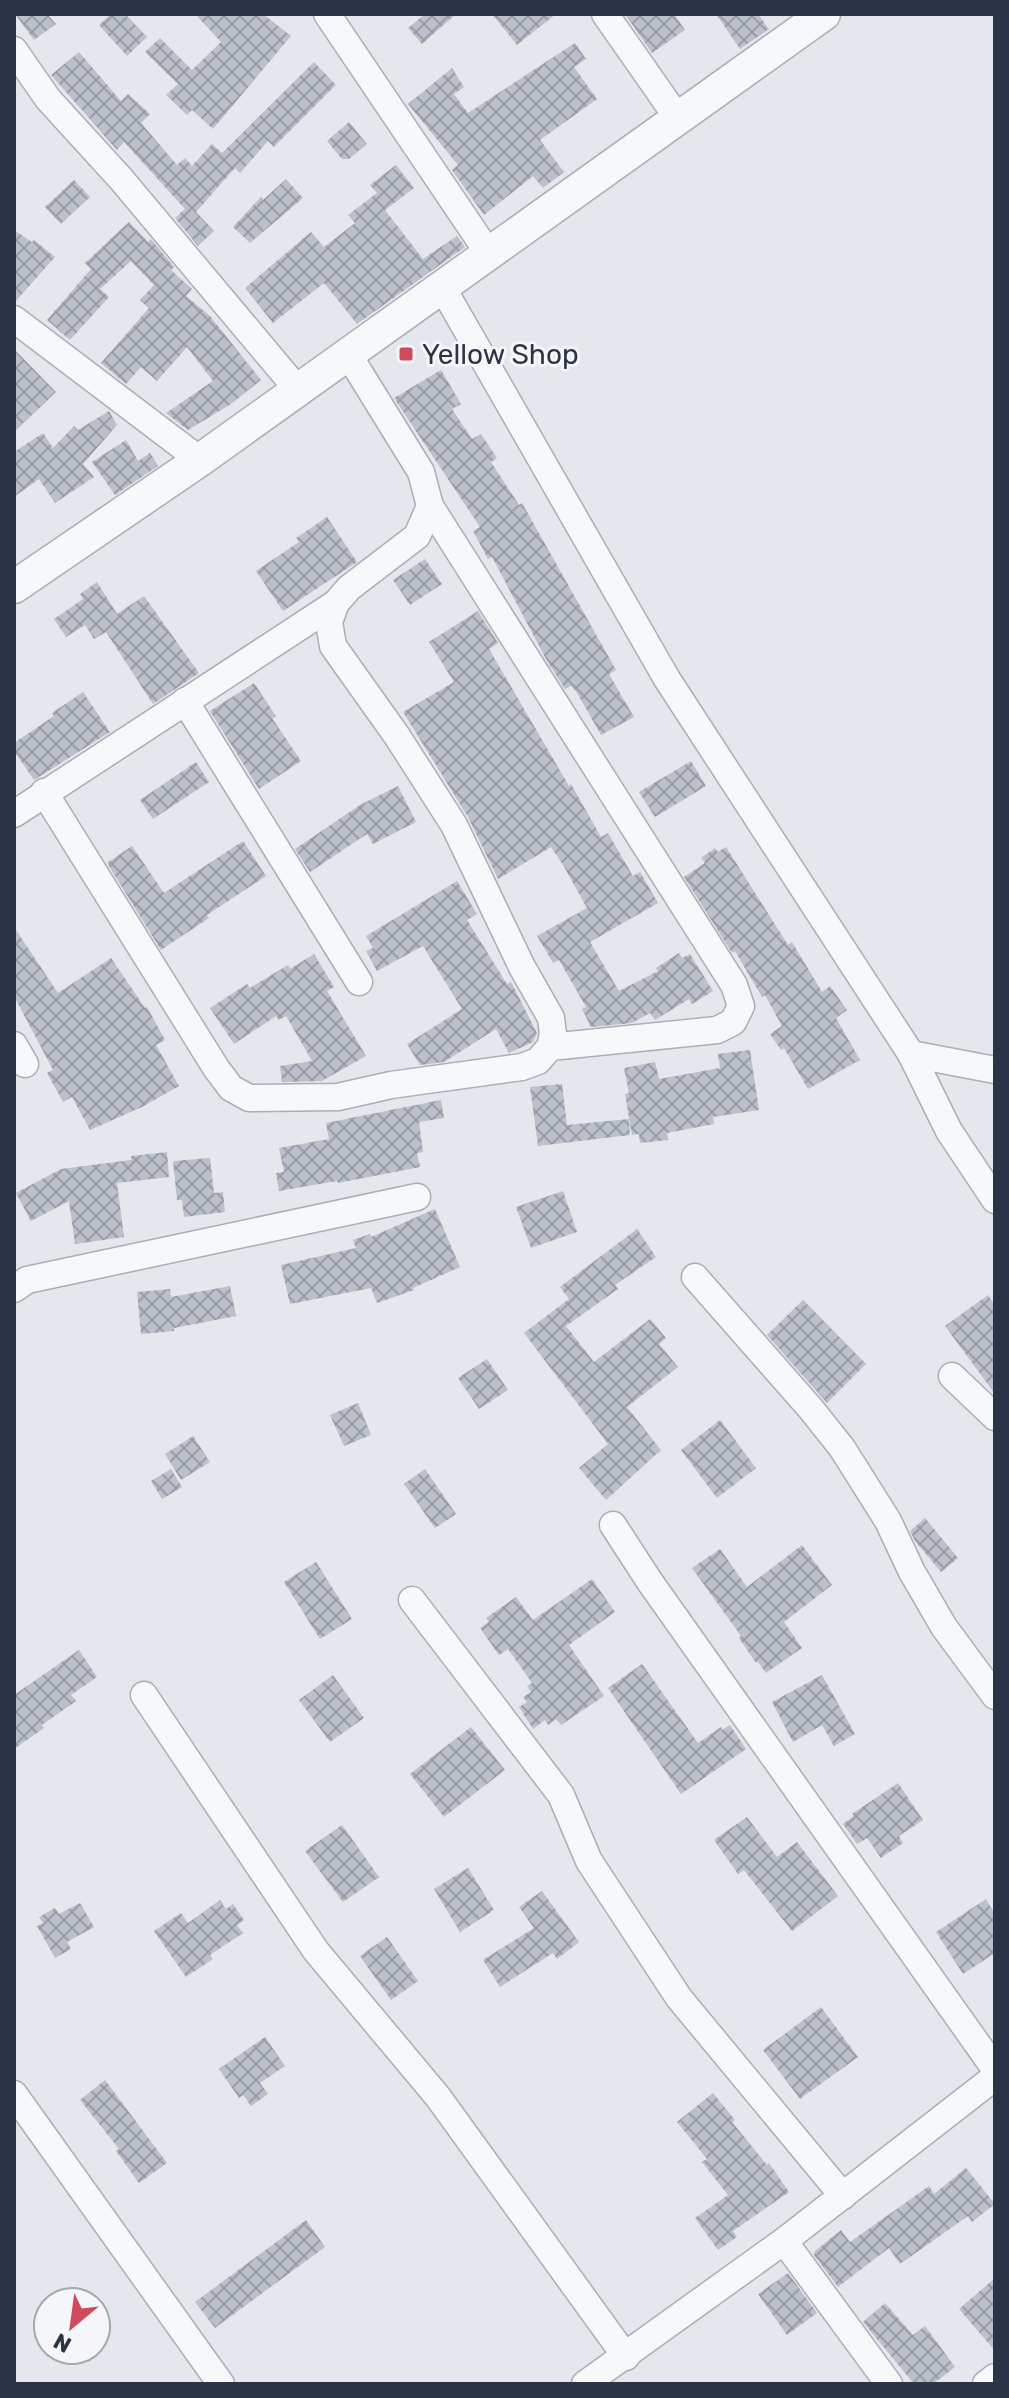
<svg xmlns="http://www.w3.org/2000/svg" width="1009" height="2398" font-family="Rubik,sans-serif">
	<defs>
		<pattern id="building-cross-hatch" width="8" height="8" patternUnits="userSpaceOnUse" patternTransform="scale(2)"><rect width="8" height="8" fill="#bbc0ca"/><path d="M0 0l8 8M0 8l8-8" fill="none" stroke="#989da6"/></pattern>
	</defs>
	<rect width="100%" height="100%" fill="#e4e7ec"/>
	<!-- building -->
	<g fill="url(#building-cross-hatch)">
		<path d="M15 14H47L56 24 34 40Z"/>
		<path d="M111 14H125L147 37 127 56 99 25Z"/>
		<path d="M195 14H263L291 36 213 129 192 110 187 115 166 95 178 84 145 52 160 38 192 70 221 42Z"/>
		<path d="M425 14H456L422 44 408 28Z"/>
		<path d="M492 14H556L517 45Z"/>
		<path d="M625 14H674L685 30 652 53Z"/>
		<path d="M716 14H758L769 29 740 49Z"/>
		<path d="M575 43 586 59 574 67 597 99 540 140 564 172 543 188 533 176 484 215 452 170 458 165 408 104 452 68 464 87 454 94 468 113Z"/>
		<path d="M79 52 121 101 128 94 150 114 141 123 177 165 185 158 192 166 212 144 222 153 314 62 336 85 274 147 268 141 240 173 235 168 196 212 214 231 198 246 175 218 185 209 124 142 117 150 51 75Z"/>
		<path d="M349 122 367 144 349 159H342L327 141Z"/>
		<path d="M396 165 414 188 385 210 423 259 457 236 465 247 357 324 324 283 273 323 245 288 311 232 324 247 355 223 348 215 377 193 370 185Z"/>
		<path d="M286 179 303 198 250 243 233 227 261 197 263 200Z"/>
		<path d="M74 180 90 197 61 224 45 207Z"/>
		<path d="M129 222 148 242 151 239 174 267 171 270 192 289 186 296 210 316 261 380 231 404 188 430 166 413 213 381 187 347 157 381 141 367 126 384 101 363 149 308 140 300 154 285 131 261 100 289 109 297 70 340 47 320 91 269 85 263Z"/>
		<path d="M14 230 32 242 34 240 55 257 14 303Z"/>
		<path d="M14 349 56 392 14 432Z"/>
		<path d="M441 370 461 404 452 409 472 439 481 434 497 458 491 462 519 505 522 503 616 670 609 674 634 717 601 735 576 691 571 686 565 689 546 659 492 557 488 559 473 531 480 527 394 398Z"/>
		<path d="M109 411 117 425 83 464 94 477 55 503 39 479 14 497V452L43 433 53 448 74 426 78 430Z"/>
		<path d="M126 440 138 461 150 453 158 466 115 495 92 462Z"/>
		<path d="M327 517 357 562 283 611 256 571 299 542 296 538Z"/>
		<path d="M425 559 442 584 410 605 393 580Z"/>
		<path d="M97 582 117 614 144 596 199 673 153 704 106 632 94 639 85 625 66 637 54 619 83 599 80 594Z"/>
		<path d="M478 611 498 643 489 649 569 786 571 784 601 837 608 833 633 876 640 872 658 903 590 942 619 991 658 971 656 968 679 953 682 958 690 954 713 991 692 1004 689 999 655 1020 650 1013 632 1023 591 1027 582 1009 586 1007 559 960 553 963 537 936 587 908 563 865 551 847 498 879 468 817 403 712 454 682 429 642Z"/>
		<path d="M254 683 276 716 272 718 301 761 259 789 210 711Z"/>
		<path d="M83 692 110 732 34 780 14 751V743L54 716 52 713Z"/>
		<path d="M691 761 706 786 655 817 639 792Z"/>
		<path d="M196 762 209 782 153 819 140 800Z"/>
		<path d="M398 786 416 822 373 844 367 834 310 872 295 849 360 805Z"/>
		<path d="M243 841 266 876 207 915 209 918 161 950 107 863 132 846 164 893Z"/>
		<path d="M726 847 788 945 792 942 822 992 830 986 847 1010 836 1018 860 1060 808 1089 784 1048 781 1050 770 1034 782 1026 765 995 762 997 735 951 732 953 684 877 705 863 701 858 715 848 718 852Z"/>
		<path d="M457 881 477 914 467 920 507 984 511 982 537 1033 533 1042 509 1053 496 1029 444 1062 420 1065 407 1044 462 1009 423 946 377 971 366 951 373 948 366 936Z"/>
		<path d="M14 927 58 993 111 958 145 1008 147 1007 165 1040 156 1045 179 1086 142 1107 90 1130 72 1097 63 1102 47 1073 53 1070 14 996Z"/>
		<path d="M314 954 334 987 327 991 366 1056 322 1081 282 1082 280 1066 312 1061 286 1016 279 1020 276 1016 234 1044 210 1008 247 984 250 988 288 965 290 969Z"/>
		<path d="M750 1050 759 1110 713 1117 714 1124 667 1133 668 1140 640 1143 639 1134 632 1135 625 1094 629 1093 624 1068 655 1062 659 1079 720 1068 718 1054Z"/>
		<path d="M562 1084 567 1125 629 1119 630 1135 538 1146 530 1087Z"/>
		<path d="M441 1100 444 1118 419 1122 423 1152 417 1153 420 1167 338 1183 337 1181 279 1191 276 1173 284 1172 279 1148 329 1139 326 1123Z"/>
		<path d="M167 1152 169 1177 117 1183 124 1237 75 1244 69 1201 31 1221 16 1193 61 1169 131 1160V1156Z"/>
		<path d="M210 1158 214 1193 223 1192 225 1212 184 1217 182 1200H177L173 1161Z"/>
		<path d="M563 1191 577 1232 531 1248 516 1207Z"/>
		<path d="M435 1209 460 1267 413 1288 414 1290 377 1303 371 1288 290 1304 281 1265 356 1248 353 1240 370 1234 371 1237Z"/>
		<path d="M637 1229 656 1257 615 1285 618 1289 566 1326 594 1362 650 1319 666 1338 659 1344 678 1367 627 1407 661 1450 606 1500 579 1468 608 1444 524 1333 569 1299 560 1287Z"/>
		<path d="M230 1286 236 1316 174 1328V1331L141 1334 137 1292 170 1289 171 1297Z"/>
		<path d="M988 1295 995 1305V1394L945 1326Z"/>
		<path d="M803 1300 866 1364 827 1403 767 1335Z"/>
		<path d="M487 1359 508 1390 479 1409 458 1378Z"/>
		<path d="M358 1403 371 1435 344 1446 330 1415Z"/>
		<path d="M720 1420 756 1468 717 1498 681 1450Z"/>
		<path d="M193 1436 210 1462 181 1480 165 1454Z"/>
		<path d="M171 1469 182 1487 162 1499 151 1481Z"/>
		<path d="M425 1469 456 1514 435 1528 404 1484Z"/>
		<path d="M925 1518 958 1558 941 1572 915 1541 910 1531Z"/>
		<path d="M802 1545 832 1585 784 1622 802 1648 766 1673 758 1662 756 1663 739 1638 741 1636 692 1568 720 1549 747 1587Z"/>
		<path d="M316 1562 352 1619 320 1639 284 1582Z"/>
		<path d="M592 1579 615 1612 569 1645 604 1696 561 1725 556 1719 548 1725 545 1720 533 1729 519 1707 527 1702 523 1697 531 1692 527 1686 532 1683 508 1649 499 1655 480 1628 489 1622 486 1618 516 1597 533 1620Z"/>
		<path d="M79 1650 97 1677 71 1695 76 1701 42 1725 44 1728 14 1749V1695Z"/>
		<path d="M642 1664 698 1743 721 1727 722 1730 730 1725 746 1749 681 1794 608 1688Z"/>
		<path d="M333 1675 364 1718 330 1742 299 1700Z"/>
		<path d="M822 1675 855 1734 834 1746 822 1725 793 1742 772 1702Z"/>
		<path d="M471 1727 505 1770 444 1817 410 1774Z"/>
		<path d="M898 1783 923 1820 899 1836 903 1843 881 1858 867 1838 857 1844 843 1824 854 1816 852 1814Z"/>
		<path d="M747 1817 777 1857 797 1842 838 1896 792 1931 744 1870 738 1874 714 1840Z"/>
		<path d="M342 1825 379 1877 343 1902 305 1851Z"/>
		<path d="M468 1868 494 1910 460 1932 434 1889Z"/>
		<path d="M542 1891 579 1942 557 1959 553 1953 500 1987 483 1960 534 1928 519 1907Z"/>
		<path d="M986 1899 995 1914V1953L963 1974 936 1932Z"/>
		<path d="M220 1900 226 1909 233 1904 244 1920 237 1925 243 1933 210 1955 213 1959 186 1977 154 1931 181 1913 188 1923Z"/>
		<path d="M80 1903 94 1927 67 1942 71 1949 55 1958 37 1926 43 1923 39 1917 55 1908 59 1914Z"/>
		<path d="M387 1937 418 1981 391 2000 360 1956Z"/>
		<path d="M821 2007 858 2057 800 2099 763 2050Z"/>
		<path d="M265 2037 285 2066 260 2083 268 2094 251 2106 243 2095 239 2098 219 2069Z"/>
		<path d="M105 2080 167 2163 139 2183 116 2151 119 2149 80 2100Z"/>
		<path d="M713 2093 735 2120 732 2122 767 2165 769 2163 789 2192 733 2231 737 2237 718 2250 695 2218 728 2195 702 2162 707 2159 677 2122Z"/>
		<path d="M966 2168 995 2204 972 2222 968 2216 900 2264 889 2248 838 2287 814 2255 815 2251 841 2230 850 2242 929 2186 934 2194Z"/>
		<path d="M306 2220 325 2247 215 2328 195 2302Z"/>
		<path d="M788 2273 817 2313 787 2335 758 2294Z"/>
		<path d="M995 2278V2351L959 2309Z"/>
		<path d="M885 2303 913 2335 925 2326 955 2367 933 2384H914L863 2322Z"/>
	</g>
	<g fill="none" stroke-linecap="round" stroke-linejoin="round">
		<defs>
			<g id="minor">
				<path d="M327 14 489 254"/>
				<path d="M605 14 677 117"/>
				<path d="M14 50 48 99 121 179 298 390"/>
				<path d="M442 287 667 679 911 1054 949 1131 995 1200"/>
				<path d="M14 319 200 460"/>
				<path d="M430 506 734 985 741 1006 733 1022 717 1030 550 1047"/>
				<path d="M185 701 359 982"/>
				<path d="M44 792 216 1068 231 1088 249 1098 338 1097 391 1085 522 1067 538 1061 550 1047 553 1034 551 1018 522 967 454 825 397 736 333 646 329 622 336 603 349 588 417 536 430 506 421 472 348 354"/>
				<path d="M14 814 336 603"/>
				<path d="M14 1045 25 1064"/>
				<path d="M911 1054 995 1070"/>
				<path d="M695 1277 811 1409 842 1448 888 1521 912 1572 944 1627 995 1696"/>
				<path d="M14 1289 27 1280 417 1197"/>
				<path d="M952 1376 995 1417"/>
				<path d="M613 1525 650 1582 995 2069"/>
				<path d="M412 1600 561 1795 589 1861 679 1998 843 2196"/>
				<path d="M144 1695 316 1951 438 2097 626 2357"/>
				<path d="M14 2094 221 2384"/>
				<path d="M784 2241 995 2077"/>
				<path d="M585 2384 784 2241 889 2384"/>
				<path d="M986 2384 995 2377"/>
			</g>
			<path id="tertiary" d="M14 587 200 460 824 14"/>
		</defs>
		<!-- minor casing -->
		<use href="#minor" stroke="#a9aeb7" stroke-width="29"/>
		<!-- tertiary casing -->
		<use href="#tertiary" stroke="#a9aeb7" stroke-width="35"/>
		<!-- minor -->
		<use href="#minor" stroke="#f7f8fa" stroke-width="26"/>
		<!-- tertiary -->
		<use href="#tertiary" stroke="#f7f8fa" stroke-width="32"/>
	</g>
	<!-- markers -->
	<rect fill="#d1495b" stroke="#f4f6f9" stroke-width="3" x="398" y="346" width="16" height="16" rx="4"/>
	<g text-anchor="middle" stroke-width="6" stroke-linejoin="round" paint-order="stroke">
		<!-- poi labels -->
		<g font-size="28" fill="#2b3445" stroke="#f4f6f9" text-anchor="start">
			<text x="422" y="364">Yellow Shop</text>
		</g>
	</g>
	<!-- border -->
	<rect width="1009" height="2398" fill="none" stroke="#2b3445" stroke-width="32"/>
	<!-- north arrow -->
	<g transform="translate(72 2326) rotate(209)"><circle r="38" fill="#f4f6f9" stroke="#a4a8b1" stroke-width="2"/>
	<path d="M0-6L14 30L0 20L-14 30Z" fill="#d1495b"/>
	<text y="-12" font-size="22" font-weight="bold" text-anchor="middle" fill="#2b3445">N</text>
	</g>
</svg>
